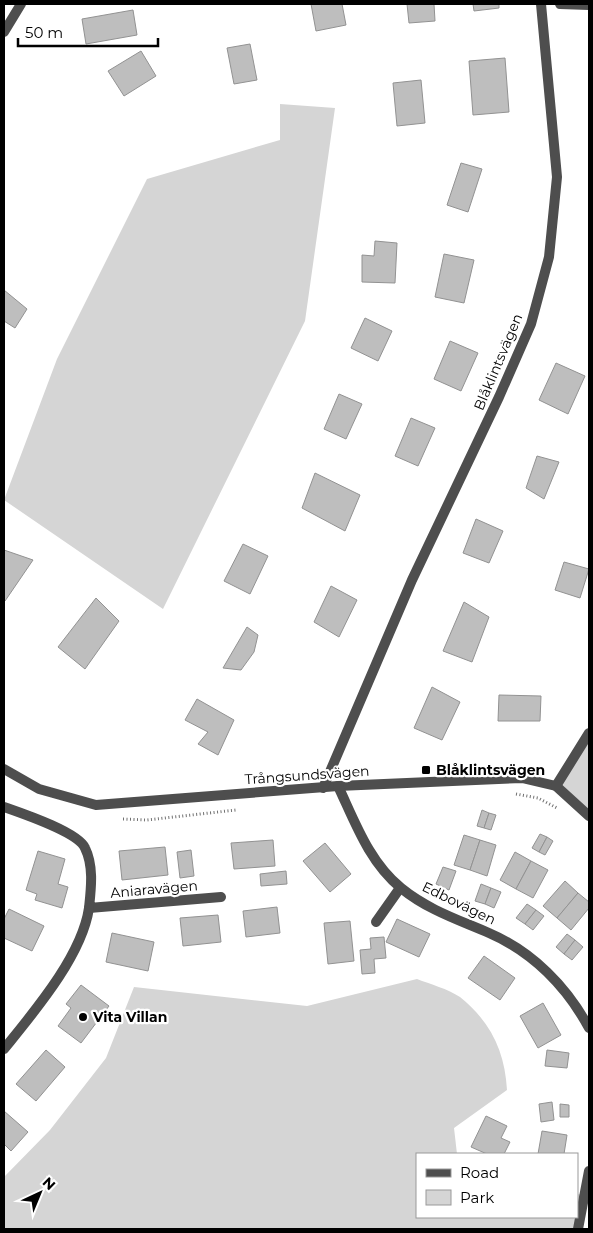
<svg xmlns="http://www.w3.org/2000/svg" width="593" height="1233" font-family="Montserrat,sans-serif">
	<rect width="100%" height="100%" fill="#fff"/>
	<!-- green -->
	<g fill="#d5d5d5">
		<path d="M280 104 335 108 305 321 163 609 4 500 57 359 147 179 280 140Z"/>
		<path d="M589 733V816L556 786Z"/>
		<path d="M417 979C430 984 448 989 460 997 491 1022 505 1052 507 1090L454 1128 457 1154H417V1217H577V1194L584 1195 578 1229H4V1177L50 1130 106 1058 134 987 307 1006Z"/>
	</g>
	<!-- building -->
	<g fill="#bebebe" stroke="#929292">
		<path d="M311 4H342L346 25 316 31Z"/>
		<path d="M407 4H434L435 21 409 23Z"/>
		<path d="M473 4H499V8L474 11Z"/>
		<path d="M133 10 137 35 86 44 82 19Z"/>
		<path d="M250 44 257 80 234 84 227 48Z"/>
		<path d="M141 51 156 76 124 96 108 71Z"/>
		<path d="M505 58 509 112 473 115 469 61Z"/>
		<path d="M421 80 425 123 397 126 393 83Z"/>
		<path d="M461 163 482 169 468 212 447 205Z"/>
		<path d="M375 241 397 243 395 283 362 282V255L374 256Z"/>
		<path d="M444 254 474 260 464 303 435 297Z"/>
		<path d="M4 290 27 309 15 328 4 321Z"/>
		<path d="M365 318 392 331 378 361 351 348Z"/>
		<path d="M450 341 478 353 461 391 434 379Z"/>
		<path d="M556 363 585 376 568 414 539 400Z"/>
		<path d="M339 394 362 404 346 439 324 429Z"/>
		<path d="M411 418 435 428 418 466 395 456Z"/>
		<path d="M537 456 559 462 544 499 526 488Z"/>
		<path d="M315 473 360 495 345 531 302 508Z"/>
		<path d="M476 519 503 531 489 563 463 553Z"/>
		<path d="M243 544 268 556 250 594 224 581Z"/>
		<path d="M4 550 33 560 5 601 4 600Z"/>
		<path d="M564 562 589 569 580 598 555 590Z"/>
		<path d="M331 586 357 600 339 637 314 622Z"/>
		<path d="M96 598 119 621 85 669 58 647Z"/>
		<path d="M464 602 489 617 472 662 443 651Z"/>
		<path d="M247 627 258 635 254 652 241 670 223 668Z"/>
		<path d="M432 687 460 702 442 740 414 728Z"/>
		<path d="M499 695 541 696 540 721H498Z"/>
		<path d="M197 699 234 720 218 755 198 744 208 732 185 720Z"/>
		<path d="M482 810 489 813 484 828 477 826Z"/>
		<path d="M489 813 496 815 491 830 484 828Z"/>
		<path d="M540 834 547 837 539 852 532 848Z"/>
		<path d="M464 835 480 840 470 870 454 865Z"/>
		<path d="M547 837 553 841 545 855 539 852Z"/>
		<path d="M273 840 275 866 234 869 231 843Z"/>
		<path d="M480 840 496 845 487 876 470 870Z"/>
		<path d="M325 843 351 874 330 892 303 861Z"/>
		<path d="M165 847 168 875 122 880 119 851Z"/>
		<path d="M191 850 194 876 180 878 177 852Z"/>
		<path d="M38 851 65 859 58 884 68 887 62 908 35 900 37 894 26 890Z"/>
		<path d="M515 852 531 861 516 889 500 880Z"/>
		<path d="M531 861 548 870 533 898 516 889Z"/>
		<path d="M443 867 456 871 449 890 436 884Z"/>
		<path d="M286 871 287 884 261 886 260 874Z"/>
		<path d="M565 881 578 893 557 918 543 906Z"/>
		<path d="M481 884 491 888 485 904 475 901Z"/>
		<path d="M491 888 501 892 494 908 485 904Z"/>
		<path d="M578 893 589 902V908L571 930 557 918Z"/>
		<path d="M527 904 536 910 525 924 516 918Z"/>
		<path d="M277 907 280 933 246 937 243 911Z"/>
		<path d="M9 909 44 926 32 951 4 938V919Z"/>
		<path d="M536 910 544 916 533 930 525 924Z"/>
		<path d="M218 915 221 942 183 946 180 918Z"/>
		<path d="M397 919 430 934 419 957 386 942Z"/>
		<path d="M350 921 354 961 328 964 324 923Z"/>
		<path d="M112 933 154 942 148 971 106 962Z"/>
		<path d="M567 934 575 940 564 954 556 947Z"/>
		<path d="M384 937 386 958 374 959 375 973 362 974 360 950 371 949 370 938Z"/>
		<path d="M575 940 583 947 572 960 564 954Z"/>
		<path d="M484 956 515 978 500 1000 468 978Z"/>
		<path d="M81 985 109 1006 81 1043 58 1026 71 1008 66 1004Z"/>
		<path d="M543 1003 561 1035 538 1048 520 1016Z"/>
		<path d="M46 1050 65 1067 36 1101 16 1084Z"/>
		<path d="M547 1050 569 1053 567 1068 545 1066Z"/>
		<path d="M552 1102 554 1120 541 1122 539 1104Z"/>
		<path d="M560 1104 569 1105V1117H560Z"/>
		<path d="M4 1111 28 1132 11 1151 4 1144Z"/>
		<path d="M486 1116 507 1126 501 1138 510 1142 504 1154H487L471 1147Z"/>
		<path d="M542 1131 567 1135 564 1154H538Z"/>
	</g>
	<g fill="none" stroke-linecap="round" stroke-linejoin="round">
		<!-- path -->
		<g stroke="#707070" stroke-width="3" stroke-dasharray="1 2.5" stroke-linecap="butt">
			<path d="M516 794 538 798 557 808"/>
			<path d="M123 819 147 820 236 810"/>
		</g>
		<!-- lane -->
		<path stroke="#4e4e4e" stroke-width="10" d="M376 922 400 888"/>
		<!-- street -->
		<g stroke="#4e4e4e" stroke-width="10">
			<path d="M560 4 589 5"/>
			<path d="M4 32 21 4"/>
			<path d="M4 769 39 789 96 805 338 786 522 778 556 786 589 816"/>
			<path d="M338 786C355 822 369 862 401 888 428 910 459 920 489 933 533 952 567 987 589 1028"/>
			<path d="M556 786 589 733"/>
			<path d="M323 788 412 580 499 397 531 324 549 257 557 177 541 4"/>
			<path d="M4 807C21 813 78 832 85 848 94 866 91 889 89 908L221 897"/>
			<path d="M4 1049C34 1012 82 956 89 908"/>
			<path d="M578 1229 589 1171"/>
		</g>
	</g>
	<!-- markers -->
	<g fill="#000" stroke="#fff" stroke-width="2">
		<rect x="421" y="765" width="10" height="10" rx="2.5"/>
		<circle cx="83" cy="1017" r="5"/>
	</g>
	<g text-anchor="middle" stroke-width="4.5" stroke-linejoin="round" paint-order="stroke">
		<!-- street labels -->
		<g font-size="14" fill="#000" stroke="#fff">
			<text transform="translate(498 362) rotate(-67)" y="5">Blåklintsvägen</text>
			<text transform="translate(307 775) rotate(-4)" y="5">Trångsundsvägen</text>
			<text transform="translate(154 889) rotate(-5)" y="5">Aniaravägen</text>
			<text transform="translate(459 903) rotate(26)" y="5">Edbovägen</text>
		</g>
		<!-- poi labels -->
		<g font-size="14" font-weight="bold" fill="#000" stroke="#fff" text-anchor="start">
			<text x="436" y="775">Blåklintsvägen</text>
			<text x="93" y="1022">Vita Villan</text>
		</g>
	</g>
	<!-- border -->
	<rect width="593" height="1233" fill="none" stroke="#000000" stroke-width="10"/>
	<!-- legend -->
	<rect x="416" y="1153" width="162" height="65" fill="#ffffff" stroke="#999999"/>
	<rect x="426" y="1169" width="25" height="8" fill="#4e4e4e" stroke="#999999"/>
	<text x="460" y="1178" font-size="15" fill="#000000">Road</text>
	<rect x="426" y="1190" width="25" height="15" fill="#d5d5d5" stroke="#999999"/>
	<text x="460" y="1203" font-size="15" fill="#000000">Park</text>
	<!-- north arrow -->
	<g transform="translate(40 1193) rotate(44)" stroke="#ffffff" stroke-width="4" paint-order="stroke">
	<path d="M0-4L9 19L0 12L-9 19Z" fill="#000000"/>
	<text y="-8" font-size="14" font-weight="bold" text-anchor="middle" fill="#000000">N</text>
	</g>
	<!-- scale -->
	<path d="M18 38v8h140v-8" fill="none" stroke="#000000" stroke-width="2.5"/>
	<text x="25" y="38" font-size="15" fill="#000000" stroke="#ffffff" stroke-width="4" paint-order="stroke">50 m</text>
</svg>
